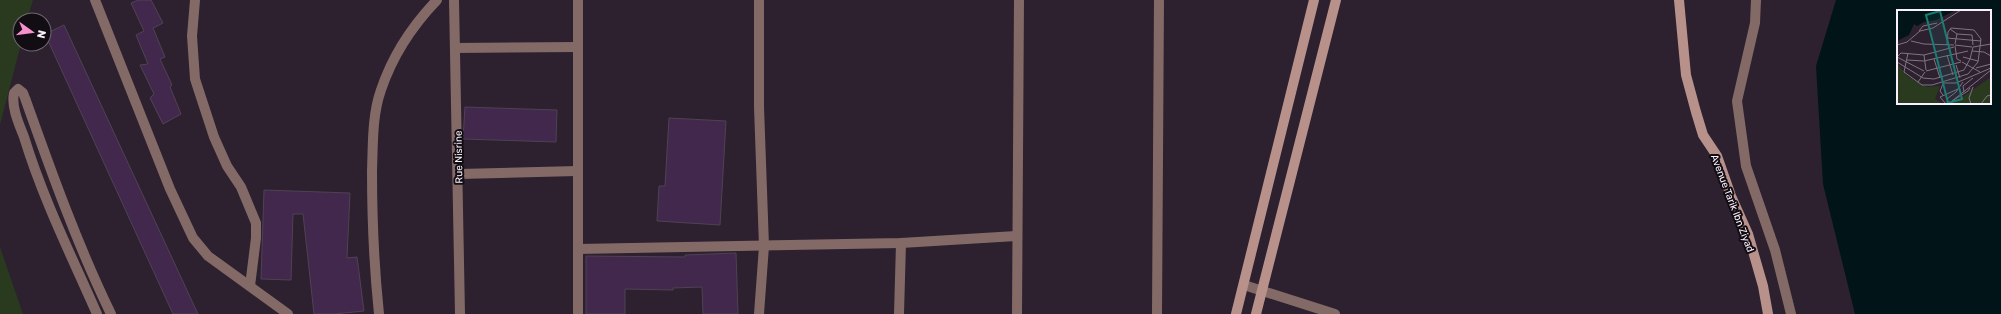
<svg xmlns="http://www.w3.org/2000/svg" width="2001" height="314" font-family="Rubik,sans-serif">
	<rect width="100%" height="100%" fill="#2d202f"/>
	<!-- green -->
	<g fill="#293a1f">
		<path d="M0 0H33L27 20H20L21 44 0 125Z"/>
		<path d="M0 247 23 314H0Z"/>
	</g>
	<!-- water -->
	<path fill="#011417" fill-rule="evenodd" d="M1836 0H2001V314H1855L1823 184 1816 66ZM1898 11H1990V103H1898Z"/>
	<!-- building -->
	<g fill="#43284d" stroke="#4f4254">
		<path d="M138 0H151L163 23 153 28 165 57 160 59 172 85 170 87 181 114 163 124 150 98 154 94 140 65 148 64 136 35 144 31 131 3Z"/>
		<path d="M64 25 128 163 198 314H173L45 34Z"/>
		<path d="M465 107 557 110 556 142 463 139Z"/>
		<path d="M669 118 726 121 720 225 657 221 659 186H665Z"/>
		<path d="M264 190 350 193 347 258 357 257 364 311 334 314H314L303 214H293L291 280 261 279Z"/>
		<path d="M736 253 738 314H703L702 287 673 288V290L625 289V314H586V256L685 257V255Z"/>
	</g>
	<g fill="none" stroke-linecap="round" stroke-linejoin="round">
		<!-- street -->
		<g stroke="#836a66" stroke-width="10">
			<path d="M95 0 170 189 193 238 208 256 288 314"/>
			<path d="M195 0 192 36 195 79 214 137 227 166 241 187 256 223V238L250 286"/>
			<path d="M454 0 460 314"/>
			<path d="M759 0V107L764 246 759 314"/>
			<path d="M1756 0 1755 23 1737 101 1746 166 1775 250 1791 314"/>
			<path d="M455 48 578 47"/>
			<path d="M459 174 577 171"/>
			<path d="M578 249 901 243 1016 236"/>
			<path d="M1244 285 1335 314"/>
			<path d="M97 314C71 255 43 199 24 137 19 124 11 107 14 93L18 89 23 93 25 98C51 171 77 244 111 314"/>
			<path d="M379 314C374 266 372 219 372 171 373 145 372 115 381 90 392 57 413 25 437 0"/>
			<path d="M578 314V0"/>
			<path d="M899 314 901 243"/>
			<path d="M1017 314 1019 0"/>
			<path d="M1157 314 1159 0"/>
		</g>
		<!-- secondary -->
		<g stroke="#b8918a" stroke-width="10">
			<path d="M1679 0 1686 75 1696 112 1703 135 1717 156 1731 196 1748 234 1763 286 1768 314"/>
			<path d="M1236 314 1314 0"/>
			<path d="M1256 314 1336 0"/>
		</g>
	</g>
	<g text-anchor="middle" stroke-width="4" stroke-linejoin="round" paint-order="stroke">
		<!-- street labels -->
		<g font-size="10" fill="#faf1fc" stroke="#120c13">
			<text transform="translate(458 157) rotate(-91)" y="4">Rue Nisrine</text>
			<text transform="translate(1733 203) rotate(69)" y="4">Avenue Tarik Ibn Ziyad</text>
		</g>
	</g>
	<!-- overview -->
	<g transform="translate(1897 10)">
		<rect width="94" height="94" fill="#2d202f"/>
		<path d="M0 53 10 66 22 73 30 77 43 76 38 89 46 94H0V76L3 81 0 74ZM94 67V94H49L48 91H60Z" fill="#293a1f"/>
		<path d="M0 0H59L39 10 27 12 20 16 17 14 12 25 0 31Z" fill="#011417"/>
		<path fill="none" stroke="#7f7481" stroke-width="1" d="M53 19 60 24 58 34M22 21 26 16 40 13M60 24 75 25 76 35M50 28 84 31M14 31 27 34 57 35M0 35 10 32 23 21 36 18 64 0M58 35 75 37M58 36 60 49 64 51M76 37 94 34M75 41 87 42 94 46M11 43 7 62 25 75H35L71 64 81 52 84 29 77 20 54 18 51 22 50 35M27 45 29 60M50 45 56 65M0 47 4 43 27 45 57 37M0 47 27 61M66 47 81 51M37 49 43 68M10 50 27 51 71 41M0 52 26 68 37 69 67 60 73 49 76 37M65 52 83 62M59 55 63 68M79 58 94 54M29 61 64 52M21 72 28 62M45 73H59L94 58M73 78 71 81 55 91 94 60M67 82 66 76 76 68M46 85 43 81 46 74M50 89 59 82 66 72M49 94 43 87 61 79M74 94 72 88 76 77M84 94 90 86 94 85"/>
		<path fill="#1b7c75" fill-opacity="0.15" stroke="#1b7c75" stroke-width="2" d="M43 1 65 89 51 93 29 5Z"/>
		<rect width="94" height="94" fill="none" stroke="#faf1fc" stroke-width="2"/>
	</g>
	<!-- north arrow -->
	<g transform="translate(32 32) rotate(104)"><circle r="19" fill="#120c13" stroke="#6f6870"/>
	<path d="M0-3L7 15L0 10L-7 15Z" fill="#f790cd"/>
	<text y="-6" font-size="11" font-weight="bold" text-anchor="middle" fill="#faf1fc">N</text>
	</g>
</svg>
